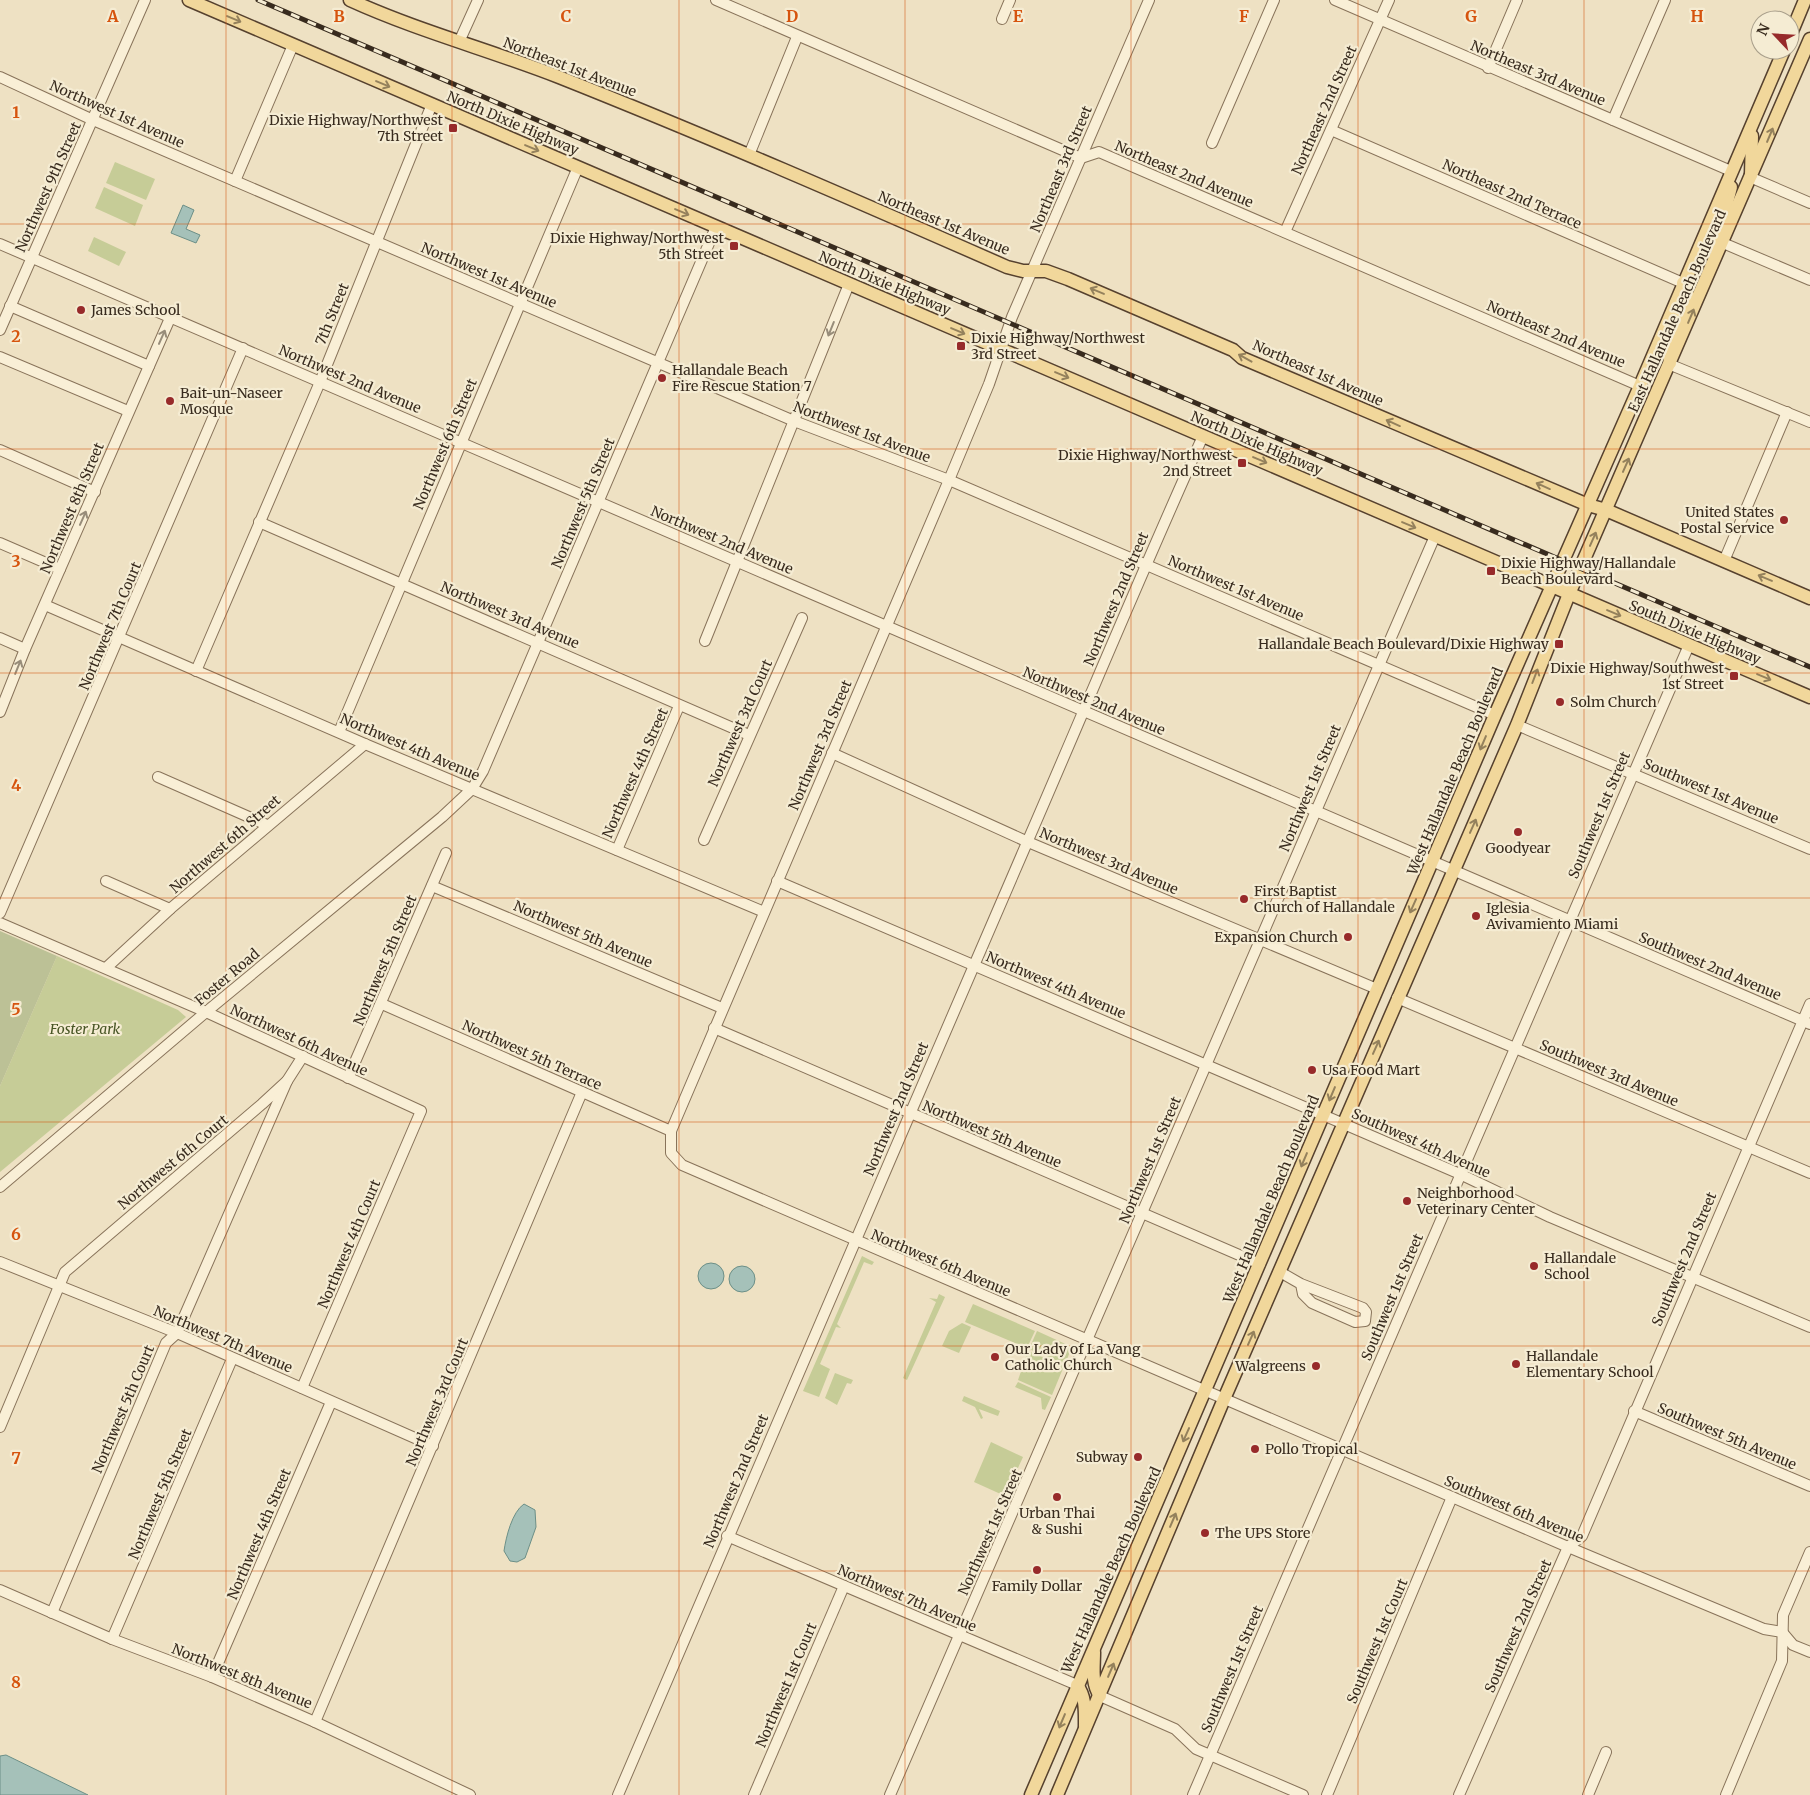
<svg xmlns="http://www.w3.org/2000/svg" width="1810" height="1795" font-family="Merriweather,serif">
	<rect width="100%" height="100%" fill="#eee1c3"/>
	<!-- green -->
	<g fill="#c6cc97">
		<path d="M115 162 155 179 146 200 106 183Z"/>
		<path d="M104 187 143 205 135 226 95 208Z"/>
		<path d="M94 237 126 252 119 266 88 251Z"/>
		<path d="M57 956 178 1010 186 1017 0 1172V1086Z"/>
		<path d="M862 1256 874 1262 872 1265 864 1262 837 1324 841 1328 836 1327 820 1364 830 1369 819 1397 803 1391Z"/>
		<path d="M939 1294 945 1297 907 1380 903 1378 936 1302 929 1298 937 1299Z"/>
		<path d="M973 1304 1035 1331 1027 1348 965 1322Z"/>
		<path d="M962 1323 971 1327 959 1353 942 1346 949 1331Z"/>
		<path d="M1037 1331 1072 1347 1065 1364 1029 1349Z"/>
		<path d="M1028 1351 1064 1366 1052 1395 1018 1380Z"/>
		<path d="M835 1373 853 1380 851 1384 847 1383 837 1405 825 1398Z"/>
		<path d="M1018 1382 1051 1397 1045 1410 1042 1409 1041 1398 1015 1387Z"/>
		<path d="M964 1396 1000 1411 998 1416 979 1409 983 1418 981 1419 975 1407 962 1401Z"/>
		<path d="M991 1442 1023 1457 1005 1496 974 1482Z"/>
	</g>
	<!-- cemetery -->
	<path fill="#bcc196" d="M0 931 57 956 0 1086Z"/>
	<!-- water -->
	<g fill="#a5c1b9" stroke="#6c8f87">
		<path d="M183 205 194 210 186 229 200 235 196 243 171 233Z"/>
		<circle cx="711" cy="1276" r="13"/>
		<circle cx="742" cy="1279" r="13"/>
		<path d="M524 1504 535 1510 536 1527 525 1558 517 1562 510 1561 504 1551C506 1537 512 1512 524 1504Z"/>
		<path d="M6 1755 88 1795H0V1756Z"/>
	</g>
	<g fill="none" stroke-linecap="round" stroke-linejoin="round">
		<defs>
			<g id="minor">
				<path d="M716 0 1081 158 1099 152 1640 386"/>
				<path d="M1149 0 1012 317 989 384 949 480 671 1131V1153L682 1165 1568 1547 1764 1629 1782 1632 1793 1645 1810 1652"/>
				<path d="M1335 0 1731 171"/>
				<path d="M1002 19 1010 0"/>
				<path d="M459 42 478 0"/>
				<path d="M1488 68 1517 0"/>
				<path d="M0 77 93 120 794 421 949 480 1495 715"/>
				<path d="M1613 120 1665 0"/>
				<path d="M1331 130 1683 283"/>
				<path d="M1212 143 1274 0"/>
				<path d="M749 155 797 37"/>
				<path d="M1752 178 1810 203"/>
				<path d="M235 181 293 45"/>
				<path d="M1285 232 1389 0"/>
				<path d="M1723 243 1810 280"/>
				<path d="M0 244 1810 1024"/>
				<path d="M10 306 149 366"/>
				<path d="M0 330 145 0"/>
				<path d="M0 357 128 411"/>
				<path d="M1671 365 1810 422"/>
				<path d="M0 450 95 492"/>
				<path d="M259 522 749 735"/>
				<path d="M0 543 60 569"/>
				<path d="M1724 561 1787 412"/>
				<path d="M45 605 365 744 764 912"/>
				<path d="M0 638 25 649"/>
				<path d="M705 641 849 284"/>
				<path d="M196 671 320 382 432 104"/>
				<path d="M0 712 25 649 171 316"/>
				<path d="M1517 725 1810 849"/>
				<path d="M339 732 578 167"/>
				<path d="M832 753 1028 842 1377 989"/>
				<path d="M158 777 267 825"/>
				<path d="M704 840 802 618"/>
				<path d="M617 850 679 706"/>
				<path d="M106 881 170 909"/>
				<path d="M777 881 1323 1115 1460 1174 1550 1217 1810 1327"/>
				<path d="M432 886 722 1008"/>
				<path d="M0 913 243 348"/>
				<path d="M0 923 206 1012 421 1111 302 1388"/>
				<path d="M106 968 170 909 365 744"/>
				<path d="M1397 998 1810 1173"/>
				<path d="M382 1004 671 1131"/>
				<path d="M714 1028 1260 1264"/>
				<path d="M348 1078 446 853"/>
				<path d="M0 1187 206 1012 442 817 472 789 483 771 716 227"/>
				<path d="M0 1262 177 1333 433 1446"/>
				<path d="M1280 1272 1301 1284 1363 1308 1366 1312 1365 1321 1355 1322 1312 1303 1303 1294 1301 1284"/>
				<path d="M1634 1411 1810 1486"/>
				<path d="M0 1427 65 1272 262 1104 287 1081 303 1056"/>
				<path d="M727 1536 1077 1685"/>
				<path d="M0 1590 112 1639 212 1677 315 1722 470 1795"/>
				<path d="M52 1613 166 1343 177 1333 287 1081"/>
				<path d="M112 1639 232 1359"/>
				<path d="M212 1677 331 1402"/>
				<path d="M1100 1696 1175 1729 1196 1749 1303 1795"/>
				<path d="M315 1722 582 1092"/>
				<path d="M618 1795C753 1475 892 1157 1029 838 1087 704 1143 569 1203 436"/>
				<path d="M754 1795 844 1586"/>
				<path d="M890 1795 1435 536"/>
				<path d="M1193 1795 1689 645"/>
				<path d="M1327 1795 1452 1497"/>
				<path d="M1459 1795 1568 1547 1582 1536 1810 1004"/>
				<path d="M1588 1795 1606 1752"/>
				<path d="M1726 1795 1782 1661 1783 1615 1810 1552"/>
			</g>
			<g id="major">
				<path d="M189 0 1810 697"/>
				<path d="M350 0C418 31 490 50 559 77 710 137 859 202 1007 267L1023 271H1046L1068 279 1233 350 1242 358 1588 505 1606 510 1810 598"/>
				<path d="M1790 36 1805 0"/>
				<path d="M1751 175 1752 136"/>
				<path d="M1716 245 1731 187"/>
				<path d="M1670 363 1668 344 1688 295 1683 283"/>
				<path d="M1094 1652C1094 1668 1091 1682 1100 1696"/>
				<path d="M1077 1685C1086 1697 1085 1712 1085 1726"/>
				<path d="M1031 1795 1495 715 1640 386 1784 50"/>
				<path d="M1057 1795 1224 1399 1517 725 1569 594 1810 39"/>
			</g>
		</defs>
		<!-- minor casing -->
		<use href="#minor" stroke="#88735a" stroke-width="12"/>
		<!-- major casing -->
		<use href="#major" stroke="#56412e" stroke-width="15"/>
		<!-- minor -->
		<use href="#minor" stroke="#f9efd6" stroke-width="10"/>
		<!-- major -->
		<use href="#major" stroke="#f1d79b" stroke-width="12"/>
		<defs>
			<path id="rail" d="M258 0 1810 667"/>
		</defs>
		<!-- rail casing -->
		<use href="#rail" stroke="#382b1e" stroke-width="5"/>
		<!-- rail -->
		<use href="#rail" stroke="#f5ecd3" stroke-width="3" stroke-dasharray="9" stroke-linecap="butt"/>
	</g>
	<!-- one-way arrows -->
	<defs><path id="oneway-shaft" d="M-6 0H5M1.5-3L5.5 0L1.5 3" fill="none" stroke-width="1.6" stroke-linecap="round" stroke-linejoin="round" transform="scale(1.25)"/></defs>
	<g stroke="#94815c">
		<use href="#oneway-shaft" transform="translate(234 19) rotate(23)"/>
		<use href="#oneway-shaft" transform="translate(383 84) rotate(23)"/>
		<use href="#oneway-shaft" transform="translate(1770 135) rotate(-67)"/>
		<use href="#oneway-shaft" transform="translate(532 148) rotate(23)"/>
		<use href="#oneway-shaft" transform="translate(682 212) rotate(23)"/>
		<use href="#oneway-shaft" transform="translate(1097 291) rotate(-157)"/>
		<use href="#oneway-shaft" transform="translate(1691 316) rotate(-67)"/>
		<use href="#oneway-shaft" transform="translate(958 331) rotate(23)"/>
		<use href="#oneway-shaft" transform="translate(1245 358) rotate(-151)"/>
		<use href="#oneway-shaft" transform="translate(1062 375) rotate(23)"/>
		<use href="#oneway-shaft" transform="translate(1393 423) rotate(-156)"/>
		<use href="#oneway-shaft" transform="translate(1260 460) rotate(23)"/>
		<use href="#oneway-shaft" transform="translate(1626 465) rotate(-66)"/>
		<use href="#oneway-shaft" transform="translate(1543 486) rotate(-156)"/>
		<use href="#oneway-shaft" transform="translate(1409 525) rotate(23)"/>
		<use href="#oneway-shaft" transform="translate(1593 539) rotate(-66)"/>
		<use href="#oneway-shaft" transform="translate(1765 578) rotate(-157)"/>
		<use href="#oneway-shaft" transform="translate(1614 613) rotate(23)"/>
		<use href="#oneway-shaft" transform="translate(1535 676) rotate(-69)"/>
		<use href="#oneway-shaft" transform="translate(1764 677) rotate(23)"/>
		<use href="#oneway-shaft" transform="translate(1483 743) rotate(113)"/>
		<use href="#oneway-shaft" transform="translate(1473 826) rotate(-66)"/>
		<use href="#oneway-shaft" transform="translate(1413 906) rotate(114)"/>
		<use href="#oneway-shaft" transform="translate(1376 1047) rotate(-66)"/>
		<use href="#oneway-shaft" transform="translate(1332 1094) rotate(113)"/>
		<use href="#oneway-shaft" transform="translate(1304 1160) rotate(113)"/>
		<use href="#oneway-shaft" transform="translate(1251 1338) rotate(-66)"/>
		<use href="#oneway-shaft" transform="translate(1186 1435) rotate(114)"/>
		<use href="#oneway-shaft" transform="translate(1173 1520) rotate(-67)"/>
		<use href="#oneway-shaft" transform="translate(1111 1670) rotate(-67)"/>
		<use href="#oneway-shaft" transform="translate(1062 1721) rotate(113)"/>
	</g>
	<g stroke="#988d7a">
		<use href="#oneway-shaft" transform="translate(831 329) rotate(112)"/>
		<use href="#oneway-shaft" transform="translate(162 337) rotate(-66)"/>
		<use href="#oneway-shaft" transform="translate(83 518) rotate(-66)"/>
		<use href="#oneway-shaft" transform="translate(18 667) rotate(-68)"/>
	</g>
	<!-- grid -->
	<path fill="none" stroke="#d6540e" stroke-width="1" stroke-opacity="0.55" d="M226 0V1795M452 0V1795M679 0V1795M905 0V1795M1131 0V1795M1358 0V1795M1584 0V1795M0 224H1810M0 449H1810M0 673H1810M0 898H1810M0 1122H1810M0 1346H1810M0 1571H1810"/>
	<!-- markers -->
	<g fill="#972a2a" stroke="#f5ecd3" stroke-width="2">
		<rect x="448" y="123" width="10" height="10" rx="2.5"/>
		<rect x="729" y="241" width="10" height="10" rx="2.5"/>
		<circle cx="81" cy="310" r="5"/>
		<rect x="956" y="341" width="10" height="10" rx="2.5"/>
		<circle cx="662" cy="378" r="5"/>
		<circle cx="170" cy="401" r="5"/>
		<rect x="1237" y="458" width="10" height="10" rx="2.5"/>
		<circle cx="1784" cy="520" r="5"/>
		<rect x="1486" y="566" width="10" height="10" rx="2.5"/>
		<rect x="1554" y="639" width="10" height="10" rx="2.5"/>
		<rect x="1729" y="671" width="10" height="10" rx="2.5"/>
		<circle cx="1560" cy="702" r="5"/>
		<circle cx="1518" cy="832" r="5"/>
		<circle cx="1244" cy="899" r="5"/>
		<circle cx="1476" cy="916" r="5"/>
		<circle cx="1348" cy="937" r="5"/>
		<circle cx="1312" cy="1070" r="5"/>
		<circle cx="1407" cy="1201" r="5"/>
		<circle cx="1534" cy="1266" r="5"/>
		<circle cx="995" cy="1357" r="5"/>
		<circle cx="1516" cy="1364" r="5"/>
		<circle cx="1316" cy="1366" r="5"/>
		<circle cx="1255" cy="1449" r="5"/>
		<circle cx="1138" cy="1457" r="5"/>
		<circle cx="1057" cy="1497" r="5"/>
		<circle cx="1205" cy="1533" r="5"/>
		<circle cx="1037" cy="1570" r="5"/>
	</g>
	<g text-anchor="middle" stroke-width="4.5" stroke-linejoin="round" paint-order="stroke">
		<!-- street labels -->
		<g font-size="14" fill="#382b1e" stroke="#f5ecd3">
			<text transform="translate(570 67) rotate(21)" y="5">Northeast 1st Avenue</text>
			<text transform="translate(1538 73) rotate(23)" y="5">Northeast 3rd Avenue</text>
			<text transform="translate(1324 110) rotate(-66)" y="5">Northeast 2nd Street</text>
			<text transform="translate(117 114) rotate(24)" y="5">Northwest 1st Avenue</text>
			<text transform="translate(513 123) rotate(23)" y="5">North Dixie Highway</text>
			<text transform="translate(1061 169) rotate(-67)" y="5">Northeast 3rd Street</text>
			<text transform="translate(1184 174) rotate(23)" y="5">Northeast 2nd Avenue</text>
			<text transform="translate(48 187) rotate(-66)" y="5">Northwest 9th Street</text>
			<text transform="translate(1512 194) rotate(24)" y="5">Northeast 2nd Terrace</text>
			<text transform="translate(944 223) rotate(23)" y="5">Northeast 1st Avenue</text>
			<text transform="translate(489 275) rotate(23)" y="5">Northwest 1st Avenue</text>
			<text transform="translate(885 283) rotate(23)" y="5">North Dixie Highway</text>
			<text transform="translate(1677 311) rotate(-66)" y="5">East Hallandale Beach Boulevard</text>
			<text transform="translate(332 314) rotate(-68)" y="5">7th Street</text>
			<text transform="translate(1556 334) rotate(23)" y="5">Northeast 2nd Avenue</text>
			<text transform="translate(1318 373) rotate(24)" y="5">Northeast 1st Avenue</text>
			<text transform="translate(350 379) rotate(23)" y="5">Northwest 2nd Avenue</text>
			<text transform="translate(862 432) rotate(21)" y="5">Northwest 1st Avenue</text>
			<text transform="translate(1257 443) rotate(23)" y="5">North Dixie Highway</text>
			<text transform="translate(445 444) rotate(-67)" y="5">Northwest 6th Street</text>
			<text transform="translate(583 503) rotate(-67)" y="5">Northwest 5th Street</text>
			<text transform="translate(72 508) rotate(-67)" y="5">Northwest 8th Street</text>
			<text transform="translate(722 540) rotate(23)" y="5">Northwest 2nd Avenue</text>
			<text transform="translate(1236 588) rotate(23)" y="5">Northwest 1st Avenue</text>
			<text transform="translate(1116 599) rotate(-67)" y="5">Northwest 2nd Street</text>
			<text transform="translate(510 615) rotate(23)" y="5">Northwest 3rd Avenue</text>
			<text transform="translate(110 626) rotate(-67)" y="5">Northwest 7th Court</text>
			<text transform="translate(1695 632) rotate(23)" y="5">South Dixie Highway</text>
			<text transform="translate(1094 701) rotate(23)" y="5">Northwest 2nd Avenue</text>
			<text transform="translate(740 723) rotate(-66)" y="5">Northwest 3rd Court</text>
			<text transform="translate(820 745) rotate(-67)" y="5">Northwest 3rd Street</text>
			<text transform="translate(410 747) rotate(23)" y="5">Northwest 4th Avenue</text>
			<text transform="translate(1455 771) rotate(-67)" y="5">West Hallandale Beach Boulevard</text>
			<text transform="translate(635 773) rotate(-66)" y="5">Northwest 4th Street</text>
			<text transform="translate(1310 788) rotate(-67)" y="5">Northwest 1st Street</text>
			<text transform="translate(1711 791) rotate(23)" y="5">Southwest 1st Avenue</text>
			<text transform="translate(1599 815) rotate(-67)" y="5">Southwest 1st Street</text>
			<text transform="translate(225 844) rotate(-41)" y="5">Northwest 6th Street</text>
			<text transform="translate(1109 861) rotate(23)" y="5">Northwest 3rd Avenue</text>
			<text transform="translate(583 934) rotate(23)" y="5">Northwest 5th Avenue</text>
			<text transform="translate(385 960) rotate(-67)" y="5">Northwest 5th Street</text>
			<text transform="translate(1710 966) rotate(23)" y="5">Southwest 2nd Avenue</text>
			<text transform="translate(227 977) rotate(-40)" y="5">Foster Road</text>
			<text transform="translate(1056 985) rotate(23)" y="5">Northwest 4th Avenue</text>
			<text transform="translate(299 1040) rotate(25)" y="5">Northwest 6th Avenue</text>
			<text transform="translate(532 1055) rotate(24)" y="5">Northwest 5th Terrace</text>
			<text transform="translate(1609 1073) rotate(23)" y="5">Southwest 3rd Avenue</text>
			<text transform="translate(896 1109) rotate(-67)" y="5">Northwest 2nd Street</text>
			<text transform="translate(992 1134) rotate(23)" y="5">Northwest 5th Avenue</text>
			<text transform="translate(1421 1143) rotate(24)" y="5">Southwest 4th Avenue</text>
			<text transform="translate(1150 1160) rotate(-67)" y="5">Northwest 1st Street</text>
			<text transform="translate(173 1162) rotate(-40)" y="5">Northwest 6th Court</text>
			<text transform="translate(1271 1199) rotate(-67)" y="5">West Hallandale Beach Boulevard</text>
			<text transform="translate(349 1244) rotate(-67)" y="5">Northwest 4th Court</text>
			<text transform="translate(1684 1259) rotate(-67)" y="5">Southwest 2nd Street</text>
			<text transform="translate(941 1263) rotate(23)" y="5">Northwest 6th Avenue</text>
			<text transform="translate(1392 1297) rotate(-67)" y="5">Southwest 1st Street</text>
			<text transform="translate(223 1339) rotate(23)" y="5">Northwest 7th Avenue</text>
			<text transform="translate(437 1402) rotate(-67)" y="5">Northwest 3rd Court</text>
			<text transform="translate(123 1409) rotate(-67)" y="5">Northwest 5th Court</text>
			<text transform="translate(1727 1436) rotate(23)" y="5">Southwest 5th Avenue</text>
			<text transform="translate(736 1481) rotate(-67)" y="5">Northwest 2nd Street</text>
			<text transform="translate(160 1494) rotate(-67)" y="5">Northwest 5th Street</text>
			<text transform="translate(1514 1509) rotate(23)" y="5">Southwest 6th Avenue</text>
			<text transform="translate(990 1532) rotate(-66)" y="5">Northwest 1st Street</text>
			<text transform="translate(259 1534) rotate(-67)" y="5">Northwest 4th Street</text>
			<text transform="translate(1111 1570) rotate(-66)" y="5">West Hallandale Beach Boulevard</text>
			<text transform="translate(907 1598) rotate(23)" y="5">Northwest 7th Avenue</text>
			<text transform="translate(1518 1626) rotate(-66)" y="5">Southwest 2nd Street</text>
			<text transform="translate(1377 1641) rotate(-67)" y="5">Southwest 1st Court</text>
			<text transform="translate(1232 1669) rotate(-67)" y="5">Southwest 1st Street</text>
			<text transform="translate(242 1676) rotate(22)" y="5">Northwest 8th Avenue</text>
			<text transform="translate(786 1685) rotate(-67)" y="5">Northwest 1st Court</text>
		</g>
		<!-- poi labels -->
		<g font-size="14" fill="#382b1e" stroke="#f5ecd3" text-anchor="start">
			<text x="443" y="125" text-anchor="end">Dixie Highway/Northwest<tspan x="443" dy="16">7th Street</tspan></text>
			<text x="724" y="243" text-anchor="end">Dixie Highway/Northwest<tspan x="724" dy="16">5th Street</tspan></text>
			<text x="91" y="315">James School</text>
			<text x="971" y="343">Dixie Highway/Northwest<tspan x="971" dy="16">3rd Street</tspan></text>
			<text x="672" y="375">Hallandale Beach<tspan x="672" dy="16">Fire Rescue Station 7</tspan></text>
			<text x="180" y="398">Bait-un-Naseer<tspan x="180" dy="16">Mosque</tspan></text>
			<text x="1232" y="460" text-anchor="end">Dixie Highway/Northwest<tspan x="1232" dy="16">2nd Street</tspan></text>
			<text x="1774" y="517" text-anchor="end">United States<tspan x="1774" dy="16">Postal Service</tspan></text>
			<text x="1501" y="568">Dixie Highway/Hallandale<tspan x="1501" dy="16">Beach Boulevard</tspan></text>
			<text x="1549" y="649" text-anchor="end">Hallandale Beach Boulevard/Dixie Highway</text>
			<text x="1724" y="673" text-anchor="end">Dixie Highway/Southwest<tspan x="1724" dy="16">1st Street</tspan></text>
			<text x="1570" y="707">Solm Church</text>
			<text x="1518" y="853" text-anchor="middle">Goodyear</text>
			<text x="1254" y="896">First Baptist<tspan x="1254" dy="16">Church of Hallandale</tspan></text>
			<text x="1486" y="913">Iglesia<tspan x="1486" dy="16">Avivamiento Miami</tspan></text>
			<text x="1338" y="942" text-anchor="end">Expansion Church</text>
			<text x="1322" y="1075">Usa Food Mart</text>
			<text x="1417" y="1198">Neighborhood<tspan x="1417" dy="16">Veterinary Center</tspan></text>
			<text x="1544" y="1263">Hallandale<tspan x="1544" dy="16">School</tspan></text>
			<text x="1005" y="1354">Our Lady of La Vang<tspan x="1005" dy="16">Catholic Church</tspan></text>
			<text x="1526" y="1361">Hallandale<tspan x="1526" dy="16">Elementary School</tspan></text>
			<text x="1306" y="1371" text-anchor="end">Walgreens</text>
			<text x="1265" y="1454">Pollo Tropical</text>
			<text x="1128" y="1462" text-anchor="end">Subway</text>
			<text x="1057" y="1518" text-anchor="middle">Urban Thai<tspan x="1057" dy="16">&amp; Sushi</tspan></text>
			<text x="1215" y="1538">The UPS Store</text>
			<text x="1037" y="1591" text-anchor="middle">Family Dollar</text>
		</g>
		<!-- park labels -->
		<g font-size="14" font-style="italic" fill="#485525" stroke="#f5ecd3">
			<text x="85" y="1034">Foster Park</text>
		</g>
	</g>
	<g font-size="16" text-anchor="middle" font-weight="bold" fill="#d6540e" stroke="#f5ecd3" stroke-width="4.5" stroke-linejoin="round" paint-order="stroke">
		<text x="113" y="22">A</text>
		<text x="339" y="22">B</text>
		<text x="566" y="22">C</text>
		<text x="792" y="22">D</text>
		<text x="1018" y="22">E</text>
		<text x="1244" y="22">F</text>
		<text x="1471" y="22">G</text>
		<text x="1697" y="22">H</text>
		<text x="16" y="118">1</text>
		<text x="16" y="342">2</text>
		<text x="16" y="567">3</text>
		<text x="16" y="791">4</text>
		<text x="16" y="1015">5</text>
		<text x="16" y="1240">6</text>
		<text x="16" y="1464">7</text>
		<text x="16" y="1688">8</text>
	</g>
	<!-- north arrow -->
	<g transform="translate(1775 35) rotate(295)"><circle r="24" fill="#f5ecd3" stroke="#a99f8b"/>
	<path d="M0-4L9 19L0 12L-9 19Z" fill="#972a2a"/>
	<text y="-8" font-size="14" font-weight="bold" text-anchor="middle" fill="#382b1e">N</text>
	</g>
</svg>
